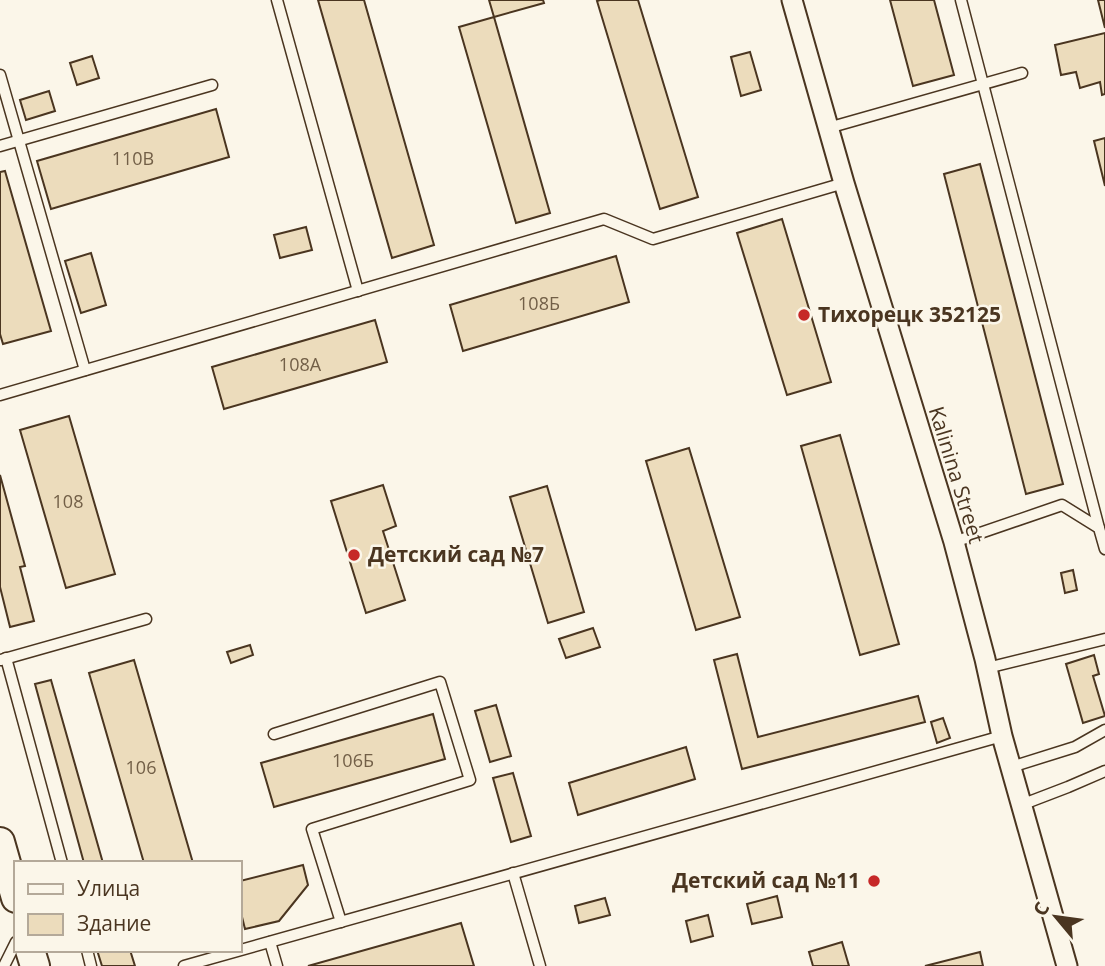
<svg xmlns="http://www.w3.org/2000/svg" width="1105" height="966" font-family="'Open Sans',sans-serif">
	<rect width="100%" height="100%" fill="#fbf6e9"/>
	<!-- building -->
	<g fill="#ecdcbc" stroke="#4a3520" stroke-width="2">
		<path d="M318 0H364L434 245 392 258Z"/>
		<path d="M489 0H543L544 3 494 17Z"/>
		<path d="M600 0H638L698 197 660 209 597 1Z"/>
		<path d="M890 0H934L954 75 913 86Z"/>
		<path d="M1098 0H1105V28Z"/>
		<path d="M494 17 550 213 516 223 459 27Z"/>
		<path d="M1105 33V94L1102 95 1100 82 1080 88 1076 72 1061 75 1055 45Z"/>
		<path d="M750 52 761 90 741 96 731 57Z"/>
		<path d="M92 56 99 78 77 85 70 63Z"/>
		<path d="M49 91 55 111 26 120 20 100Z"/>
		<path d="M216 109 229 157 51 209 37 161Z"/>
		<path d="M1105 138V186L1094 141Z"/>
		<path d="M980 164 1063 484 1026 494 944 174Z"/>
		<path d="M5 171 51 331 3 344 0 334V172Z"/>
		<path d="M782 219 831 382 787 395 737 233Z"/>
		<path d="M306 227 312 250 280 258 274 235Z"/>
		<path d="M91 253 106 305 81 313 65 261Z"/>
		<path d="M616 256 629 302 463 351 450 305Z"/>
		<path d="M375 320 387 362 224 409 212 367Z"/>
		<path d="M69 416 115 574 66 588 20 430Z"/>
		<path d="M840 435 899 644 860 655 801 446Z"/>
		<path d="M689 448 740 617 696 630 646 461Z"/>
		<path d="M0 475 25 566 20 567 34 621 10 627 0 587Z"/>
		<path d="M383 485 396 526 383 531 405 600 366 613 331 501Z"/>
		<path d="M547 486 584 612 548 623 510 497Z"/>
		<path d="M1073 570 1077 590 1065 593 1061 573Z"/>
		<path d="M593 628 600 647 566 658 559 639Z"/>
		<path d="M250 645 253 655 231 663 227 652Z"/>
		<path d="M737 654 758 737 918 696 925 722 742 769 714 660Z"/>
		<path d="M1094 655 1099 674 1093 676 1105 716 1083 723 1066 664Z"/>
		<path d="M134 660 193 863H144L89 673Z"/>
		<path d="M51 680 103 863H84L35 684Z"/>
		<path d="M496 705 511 756 490 762 475 711Z"/>
		<path d="M433 714 445 759 274 807 261 763Z"/>
		<path d="M943 718 950 738 937 743 931 722Z"/>
		<path d="M686 747 695 779 578 815 569 783Z"/>
		<path d="M513 773 531 836 511 842 493 778Z"/>
		<path d="M303 865 308 885 279 921 245 929 240 909V881Z"/>
		<path d="M777 896 782 917 752 924 747 904Z"/>
		<path d="M605 898 610 915 579 923 575 906Z"/>
		<path d="M708 915 713 936 691 942 686 921Z"/>
		<path d="M461 923 474 966H308Z"/>
		<path d="M842 942 849 966H813L809 952Z"/>
		<path d="M97 950H130L135 966H102Z"/>
		<path d="M980 952 983 966H925Z"/>
	</g>
	<g fill="none" stroke-linecap="round" stroke-linejoin="round">
		<defs>
			<g id="lane">
				<path d="M277 0 358 291"/>
				<path d="M961 0 1099 528"/>
				<path d="M0 75 85 370"/>
				<path d="M828 128 1022 73"/>
				<path d="M0 146 212 85"/>
				<path d="M0 395 604 219 653 239 844 183"/>
				<path d="M954 542 1062 505 1099 528 1105 549"/>
				<path d="M6 658 62 863"/>
				<path d="M1 660 146 619"/>
				<path d="M987 668 1105 639"/>
				<path d="M274 734 440 682 470 780 312 829 341 922"/>
				<path d="M1011 767 1075 747 1105 730"/>
				<path d="M1021 805 1068 787 1105 771"/>
				<path d="M513 873 540 966"/>
				<path d="M270 942 277 966"/>
				<path d="M87 950 91 966"/>
				<path d="M4 966 16 942"/>
				<path d="M184 966 1002 736"/>
			</g>
			<path id="street" d="M792 0 844 183 954 542 985 659 1002 736 1067 966"/>
			<g id="secondary">
				<path d="M0 842 16 898"/>
				<path d="M30 950 35 966"/>
			</g>
		</defs>
		<!-- lane casing -->
		<use href="#lane" stroke="#4a3520" stroke-width="13"/>
		<!-- street casing -->
		<use href="#street" stroke="#4a3520" stroke-width="23"/>
		<!-- secondary casing -->
		<use href="#secondary" stroke="#4a3520" stroke-width="32"/>
		<!-- lane -->
		<use href="#lane" stroke="#fbf6e9" stroke-width="10"/>
		<!-- street -->
		<use href="#street" stroke="#fbf6e9" stroke-width="19"/>
		<!-- secondary -->
		<use href="#secondary" stroke="#fbf6e9" stroke-width="28"/>
	</g>
	<!-- markers -->
	<g fill="#c62828" stroke="#fbf6e9" stroke-width="2.5">
		<circle cx="804" cy="315" r="7"/>
		<circle cx="354" cy="555" r="7"/>
		<circle cx="874" cy="881" r="7"/>
	</g>
	<g text-anchor="middle" stroke-width="5" stroke-linejoin="round" paint-order="stroke">
		<!-- number labels -->
		<g font-size="18" fill="#725f47">
			<text x="133" y="165">110В</text>
			<text x="539" y="310">108Б</text>
			<text x="300" y="371">108А</text>
			<text x="68" y="508">108</text>
			<text x="353" y="767">106Б</text>
			<text x="141" y="774">106</text>
		</g>
		<!-- poi labels -->
		<g font-size="21" font-weight="bold" fill="#4a3520" stroke="#fbf6e9" text-anchor="start">
			<text x="818" y="322">Тихорецк 352125</text>
			<text x="368" y="562">Детский сад №7</text>
			<text x="860" y="888" text-anchor="end">Детский сад №11</text>
		</g>
		<!-- street labels -->
		<g font-size="21" fill="#4a3520" stroke="#fbf6e9">
			<text transform="translate(956 475) rotate(73)" y="7">Kalinina Street</text>
		</g>
	</g>
	<!-- legend -->
	<rect x="14" y="861" width="228" height="91" fill="#fbf6e9" stroke="#b4a999" stroke-width="2"/>
	<rect x="28" y="884" width="35" height="10" fill="#fbf6e9" stroke="#b4a999" stroke-width="2"/>
	<text x="77" y="896" font-size="21" fill="#4a3520">Улица</text>
	<rect x="28" y="914" width="35" height="21" fill="#ecdcbc" stroke="#b4a999" stroke-width="2"/>
	<text x="77" y="931" font-size="21" fill="#4a3520">Здание</text>
	<!-- north arrow -->
	<g transform="translate(1056 917) rotate(299)" stroke="#fbf6e9" stroke-width="5" paint-order="stroke">
	<path d="M0-5L12 26L0 18L-12 26Z" fill="#4a3520"/>
	<text y="-10" font-size="19" font-weight="bold" text-anchor="middle" fill="#4a3520">С</text>
	</g>
</svg>
